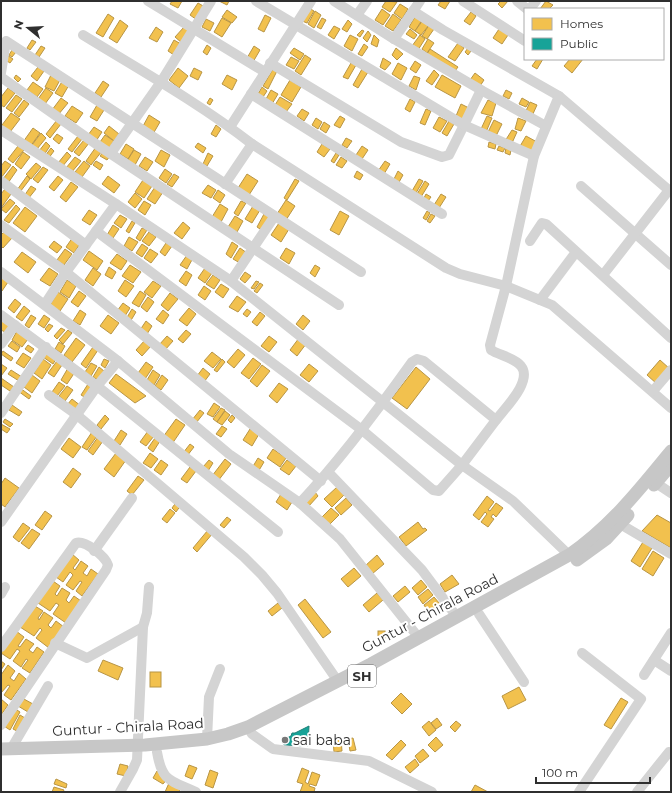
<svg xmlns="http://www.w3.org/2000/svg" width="672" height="793" font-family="Montserrat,sans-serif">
	<rect width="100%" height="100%" fill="#fff"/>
	<!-- homes -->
	<g fill="#f2c14e" stroke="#b89545">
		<path d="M172 1H182L178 8 170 4Z"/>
		<path d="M219 1H229L227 5Z"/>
		<path d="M386 1 397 2 390 12 382 7Z"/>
		<path d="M441 1H450L445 9 438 5Z"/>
		<path d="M501 1H508L502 8 498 4Z"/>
		<path d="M546 1 553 5 549 9H540Z"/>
		<path d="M198 3 205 7 197 20 190 15Z"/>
		<path d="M400 4 408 9 402 19 394 13Z"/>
		<path d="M309 8 314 11 307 23 302 21Z"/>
		<path d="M382 9 390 15 383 25 375 20Z"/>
		<path d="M227 10 237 17 232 23 222 17Z"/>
		<path d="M315 11 321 15 314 28 308 24Z"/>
		<path d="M471 12 476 16 470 25 464 21Z"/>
		<path d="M108 14 114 18 103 37 96 33Z"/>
		<path d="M393 14 401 20 393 31 385 26Z"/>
		<path d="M265 15 271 18 264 32 258 29Z"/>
		<path d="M416 15 422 20 415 31 409 27Z"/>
		<path d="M222 18 231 23 222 37 214 32Z"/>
		<path d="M322 18 326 20 321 29 317 27Z"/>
		<path d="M206 19 214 23 210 31 202 27Z"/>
		<path d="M120 20 128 26 117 43 109 38Z"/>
		<path d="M348 20 352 24 347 32 342 29Z"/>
		<path d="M423 20 429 25 421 35 415 31Z"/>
		<path d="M429 25 434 29 427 39 422 36Z"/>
		<path d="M334 26 340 29 334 39 328 35Z"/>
		<path d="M156 27 163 32 157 42 149 38Z"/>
		<path d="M184 27 191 33 182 43 175 37Z"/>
		<path d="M410 29 417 35 414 39 406 34Z"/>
		<path d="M499 29 508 35 502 44 493 38Z"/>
		<path d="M362 30 364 31 360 37 357 35Z"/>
		<path d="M368 31 371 35 367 42 363 38Z"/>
		<path d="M350 35 358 39 352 51 344 46Z"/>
		<path d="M374 35 379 40 377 47 371 44Z"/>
		<path d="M420 35 425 39 418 50 412 46Z"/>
		<path d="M428 39 434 43 427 53 422 49Z"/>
		<path d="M32 40 36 42 30 50 27 48Z"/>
		<path d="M174 40 181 44 174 55 168 51Z"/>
		<path d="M458 43 464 48 455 61 448 57Z"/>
		<path d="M364 44 368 47 362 56 358 54Z"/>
		<path d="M207 45 211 48 207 55 203 52Z"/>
		<path d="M41 46 45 48 39 57 35 55Z"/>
		<path d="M254 46 260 50 253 62 247 58Z"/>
		<path d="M294 48 304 54 300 60 290 53Z"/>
		<path d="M396 48 403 54 397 60 392 55Z"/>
		<path d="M468 48 471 51 468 55 465 52Z"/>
		<path d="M430 49 458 67 455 71 427 54Z"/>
		<path d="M12 50 16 52 12 57 9 55Z"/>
		<path d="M7 55 13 59 10 63 4 59Z"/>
		<path d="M305 55 311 59 301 75 295 71Z"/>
		<path d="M291 57 299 61 294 69 286 65Z"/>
		<path d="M383 58 391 63 385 70 380 67Z"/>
		<path d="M537 59H543L537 69 532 66Z"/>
		<path d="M570 59H583L572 73 564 66Z"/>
		<path d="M415 61 421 65 416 73 410 69Z"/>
		<path d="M351 63 356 65 348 79 343 77Z"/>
		<path d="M398 63 407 68 401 80 392 74Z"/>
		<path d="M38 67 44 71 37 81 31 76Z"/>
		<path d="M178 68 188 76 179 88 169 80Z"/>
		<path d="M194 68 202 72 198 80 190 76Z"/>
		<path d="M273 69 277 71 268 89 263 86Z"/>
		<path d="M362 69 368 72 358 88 353 85Z"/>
		<path d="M434 70 439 75 432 85 426 81Z"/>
		<path d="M475 73 484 80 480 86 470 80Z"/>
		<path d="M16 75 21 79 18 82 14 78Z"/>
		<path d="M51 75 60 80 54 91 45 87Z"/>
		<path d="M227 75 237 80 232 90 222 84Z"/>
		<path d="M442 75 461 86 455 98 435 87Z"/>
		<path d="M414 76 420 78 416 90 409 86Z"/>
		<path d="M63 80 69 85 62 97 55 93Z"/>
		<path d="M290 80 301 87 292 102 281 95Z"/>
		<path d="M103 81 109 85 101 97 95 93Z"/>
		<path d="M33 82 43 89 37 97 27 90Z"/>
		<path d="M262 87 267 91 263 97 258 94Z"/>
		<path d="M8 88 15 93 4 107 1 105V97Z"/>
		<path d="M46 88 53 93 45 104 38 99Z"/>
		<path d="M271 90 278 94 272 104 266 99Z"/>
		<path d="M506 90 512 93 509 99 503 96Z"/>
		<path d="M16 95 22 99 12 112 6 108Z"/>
		<path d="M280 97 292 104 286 112 275 105Z"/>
		<path d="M61 98 68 103 58 115 52 110Z"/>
		<path d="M210 98 213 100 210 105 207 103Z"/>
		<path d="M522 98 529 102 526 107 519 104Z"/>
		<path d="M410 99 415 102 410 112 405 109Z"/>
		<path d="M24 100 29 104 19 117 14 113Z"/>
		<path d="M488 100 496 103 492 116 481 113Z"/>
		<path d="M530 102 537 105 532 116 525 113Z"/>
		<path d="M461 104 469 108 463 120 456 116Z"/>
		<path d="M97 105 104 110 97 121 90 117Z"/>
		<path d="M72 106 83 113 76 123 65 116Z"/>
		<path d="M302 109 309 113 304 121 297 116Z"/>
		<path d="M426 109 431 111 425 125 420 123Z"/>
		<path d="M11 113 20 119 10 132 2 125Z"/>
		<path d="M149 115 160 122 153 134 142 128Z"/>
		<path d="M340 116 345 119 340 128 334 125Z"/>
		<path d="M487 116 492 118 486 132 481 129Z"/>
		<path d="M439 117 447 121 440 132 433 128Z"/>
		<path d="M316 118 322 122 318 129 312 125Z"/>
		<path d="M518 118 526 121 521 131 515 129Z"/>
		<path d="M57 120 61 124 50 138 46 134Z"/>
		<path d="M494 120 502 124 496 136 488 132Z"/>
		<path d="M449 121 454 124 447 136 442 133Z"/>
		<path d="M324 122 330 126 326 133 320 129Z"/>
		<path d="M216 125 221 129 216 137 211 134Z"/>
		<path d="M109 126 119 134 114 141 104 133Z"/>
		<path d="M94 127 102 132 96 141 88 135Z"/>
		<path d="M33 128 40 133 30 147 23 142Z"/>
		<path d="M512 130 517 132 512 143 505 141Z"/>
		<path d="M41 133 46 138 37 149 32 145Z"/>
		<path d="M57 134 63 138 59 144 53 139Z"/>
		<path d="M105 135 114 141 109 148 100 142Z"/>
		<path d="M78 136 82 139 72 152 68 149Z"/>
		<path d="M526 136 537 142 532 154 519 148Z"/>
		<path d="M346 138 352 141 347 148 342 145Z"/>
		<path d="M84 140 89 143 79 156 74 152Z"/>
		<path d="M46 142 50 146 44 155 39 151Z"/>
		<path d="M489 142 496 144 495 149 488 147Z"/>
		<path d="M198 143 206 148 203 153 195 147Z"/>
		<path d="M126 144 134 149 128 159 120 154Z"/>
		<path d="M322 144 330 149 324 157 317 152Z"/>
		<path d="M18 146 24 150 13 163 8 159Z"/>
		<path d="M362 146 368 150 362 159 356 155Z"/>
		<path d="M499 146 505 148 503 152 497 150Z"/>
		<path d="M96 147 102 151 91 165 86 161Z"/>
		<path d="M51 148 54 151 48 159 45 156Z"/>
		<path d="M506 148 511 150 510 155 505 153Z"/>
		<path d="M134 150 141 154 135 165 127 161Z"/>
		<path d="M161 150 170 155 164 167 155 161Z"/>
		<path d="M23 152 30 157 21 169 15 164Z"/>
		<path d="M67 152 71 156 62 167 58 163Z"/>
		<path d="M103 152 110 156 107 160 100 156Z"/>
		<path d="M208 153 213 156 207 166 203 164Z"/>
		<path d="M336 153 339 155 334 163 331 161Z"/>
		<path d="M75 157 81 161 71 173 66 168Z"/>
		<path d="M145 157 153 162 147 171 139 166Z"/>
		<path d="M341 157 347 161 342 168 336 165Z"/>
		<path d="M5 161 11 165 1 178V166Z"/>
		<path d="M84 161 90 166 82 177 75 172Z"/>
		<path d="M96 161 103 165 100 170 93 165Z"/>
		<path d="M385 161 390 164 384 174 378 171Z"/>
		<path d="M36 163 41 167 31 179 26 174Z"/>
		<path d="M13 166 17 170 8 183 3 179Z"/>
		<path d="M43 167 48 170 38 183 33 179Z"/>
		<path d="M165 169 172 174 166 183 159 178Z"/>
		<path d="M357 171 363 175 360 180 354 177Z"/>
		<path d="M398 171 403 175 398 184 393 181Z"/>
		<path d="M174 174 179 177 172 187 167 184Z"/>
		<path d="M247 174 258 181 249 195 238 188Z"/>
		<path d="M27 176 30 179 20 192 17 190Z"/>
		<path d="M58 176 63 180 54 191 49 187Z"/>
		<path d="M108 176 120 185 114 193 102 184Z"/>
		<path d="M295 179 299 181 287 200 284 198Z"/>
		<path d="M419 179 423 181 416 193 412 191Z"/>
		<path d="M143 180 152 186 144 198 135 192Z"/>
		<path d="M425 181 429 184 421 197 417 194Z"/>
		<path d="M71 182 78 187 66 202 60 197Z"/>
		<path d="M208 185 216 190 211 198 202 193Z"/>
		<path d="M31 186 36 189 28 199 24 196Z"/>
		<path d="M155 187 163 192 155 204 147 199Z"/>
		<path d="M5 189 11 194 1 208V194Z"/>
		<path d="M218 190 225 195 220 203 213 198Z"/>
		<path d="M135 193 142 199 135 208 128 202Z"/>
		<path d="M426 194 431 197 428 201 424 198Z"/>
		<path d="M441 194 446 197 439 208 434 205Z"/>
		<path d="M10 199 15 203 6 213 1 209Z"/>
		<path d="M286 200 295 206 286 220 277 214Z"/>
		<path d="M144 201 151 205 145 215 138 210Z"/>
		<path d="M241 201 246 203 238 216 234 213Z"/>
		<path d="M220 204 228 209 221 222 212 217Z"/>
		<path d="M16 205 20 209 9 223 4 220Z"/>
		<path d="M253 206 260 210 252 223 245 219Z"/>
		<path d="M25 207 37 216 25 232 13 223Z"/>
		<path d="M89 210 97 215 90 225 82 220Z"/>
		<path d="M340 211 349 216 339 235 330 230Z"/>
		<path d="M427 211 430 213 426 220 423 218Z"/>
		<path d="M264 214 271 218 263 231 257 227Z"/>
		<path d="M431 214 435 216 430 223 427 221Z"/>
		<path d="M120 215 127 219 121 228 114 223Z"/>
		<path d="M235 216 243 221 237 232 228 227Z"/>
		<path d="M132 221 135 223 129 233 126 231Z"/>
		<path d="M183 222 190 228 182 239 174 233Z"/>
		<path d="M279 223 289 229 281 242 271 235Z"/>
		<path d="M113 225 119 229 113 238 107 235Z"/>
		<path d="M142 228 147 230 140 241 136 238Z"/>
		<path d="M4 232 12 238 3 248 1 246V235Z"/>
		<path d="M149 232 156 237 149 246 142 241Z"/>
		<path d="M73 237 81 242 74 253 66 247Z"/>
		<path d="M129 237 138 242 132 251 124 246Z"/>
		<path d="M54 241 62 247 57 253 49 247Z"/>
		<path d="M232 242 238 246 231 258 226 254Z"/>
		<path d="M166 243 172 246 165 256 160 252Z"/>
		<path d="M142 244 148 248 142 257 136 253Z"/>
		<path d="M240 248 247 253 240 263 233 259Z"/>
		<path d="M286 248 295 253 289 264 280 258Z"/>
		<path d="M65 249 72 254 64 265 57 260Z"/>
		<path d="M150 249 158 254 151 263 144 258Z"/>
		<path d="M89 251 103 261 97 270 83 260Z"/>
		<path d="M22 252 36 262 28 273 14 262Z"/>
		<path d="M117 254 127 261 121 270 110 263Z"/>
		<path d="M187 255 193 258 187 269 180 265Z"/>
		<path d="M130 265 141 272 133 283 122 276Z"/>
		<path d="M315 265 320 268 315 277 310 273Z"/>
		<path d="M109 267 116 272 112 279 105 275Z"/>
		<path d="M49 268 58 274 50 286 40 280Z"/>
		<path d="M93 268 101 274 93 286 85 280Z"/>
		<path d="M205 268 212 273 205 283 198 278Z"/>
		<path d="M186 271 192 275 186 286 179 281Z"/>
		<path d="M245 272 251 276 245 283 240 279Z"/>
		<path d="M213 275 220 280 214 289 206 284Z"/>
		<path d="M1 277 8 282 2 291 1 290Z"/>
		<path d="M67 280 76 286 69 298 60 292Z"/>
		<path d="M125 280 134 286 126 297 118 291Z"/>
		<path d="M153 281 161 286 152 298 144 292Z"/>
		<path d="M256 281 259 282 254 289 251 288Z"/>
		<path d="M260 283 263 285 257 293 254 291Z"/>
		<path d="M221 284 229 289 223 298 215 292Z"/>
		<path d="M204 286 211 291 205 300 198 295Z"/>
		<path d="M79 291 86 296 78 307 71 302Z"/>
		<path d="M140 291 146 295 139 307 132 303Z"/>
		<path d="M58 292 68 299 60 311 50 305Z"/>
		<path d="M170 293 178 299 168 311 161 305Z"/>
		<path d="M237 296 246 302 238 312 229 307Z"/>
		<path d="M148 297 154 302 147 312 141 307Z"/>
		<path d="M15 299 21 304 14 313 8 308Z"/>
		<path d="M123 303 130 308 125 316 117 311Z"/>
		<path d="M24 306 30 311 22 321 16 317Z"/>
		<path d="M189 308 196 314 187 326 179 320Z"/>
		<path d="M132 309 136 312 130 322 126 319Z"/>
		<path d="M247 309 251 312 247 317 243 314Z"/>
		<path d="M80 310 86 314 80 325 73 321Z"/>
		<path d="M163 310 169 315 163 324 156 319Z"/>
		<path d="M260 312 265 316 257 326 252 322Z"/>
		<path d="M31 315 36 318 29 328 25 325Z"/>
		<path d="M44 315 50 319 44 328 38 324Z"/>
		<path d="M108 315 119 323 111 334 100 326Z"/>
		<path d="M303 315 310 321 303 330 296 324Z"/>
		<path d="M1 319 10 325 5 332 1 330Z"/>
		<path d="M146 321 152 326 147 334 140 330Z"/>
		<path d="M49 324 53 326 48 332 45 329Z"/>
		<path d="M61 328 65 330 57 339 54 336Z"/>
		<path d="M68 330 72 333 63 344 59 340Z"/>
		<path d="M186 330 191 334 183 343 178 339Z"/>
		<path d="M17 331 28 339 22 347 12 340Z"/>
		<path d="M167 336 173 341 165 350 159 345Z"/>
		<path d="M269 336 277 342 269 352 261 346Z"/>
		<path d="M76 338 85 345 72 362 64 355Z"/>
		<path d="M299 338 306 344 297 356 290 350Z"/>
		<path d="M145 340 151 346 142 356 136 350Z"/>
		<path d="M12 341 20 347 17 352 8 346Z"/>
		<path d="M59 342 65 346 61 353 55 349Z"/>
		<path d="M28 345 34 349 31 353 25 349Z"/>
		<path d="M93 347 98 350 86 368 81 364Z"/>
		<path d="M238 349 245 355 234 368 227 362Z"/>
		<path d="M3 351 13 358 11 361 1 354Z"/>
		<path d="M212 352 221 359 213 368 204 361Z"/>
		<path d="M23 353 31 358 24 368 16 363Z"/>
		<path d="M47 353 56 359 53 364 43 357Z"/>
		<path d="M253 358 261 364 249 379 241 373Z"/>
		<path d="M43 359 51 365 42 379 34 373Z"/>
		<path d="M104 359 109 361 105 368 101 365Z"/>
		<path d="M222 359 225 362 217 372 214 370Z"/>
		<path d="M660 360 670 369 657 384 647 375Z"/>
		<path d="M57 361 62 365 54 377 48 373Z"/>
		<path d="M146 362 153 367 145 379 138 373Z"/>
		<path d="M91 363 97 366 91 376 85 372Z"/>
		<path d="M1 364 7 368 1 376Z"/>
		<path d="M309 364 318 371 309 382 300 375Z"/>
		<path d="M262 365 270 371 257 387 250 381Z"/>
		<path d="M99 367 104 371 98 380 93 377Z"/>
		<path d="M416 367 430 379 407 409 392 398Z"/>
		<path d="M68 368 75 372 67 384 61 380Z"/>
		<path d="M203 368 210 374 204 382 197 376Z"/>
		<path d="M11 370 22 377 19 381 8 374Z"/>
		<path d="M153 370 160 375 154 385 147 380Z"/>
		<path d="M116 374 146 396 135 403 109 383Z"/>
		<path d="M32 375 40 381 32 393 24 387Z"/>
		<path d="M162 375 168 380 161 390 155 386Z"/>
		<path d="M1 378 14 387 10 391 1 385Z"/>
		<path d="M59 382 65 386 57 396 52 392Z"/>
		<path d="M279 383 288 389 277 403 269 396Z"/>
		<path d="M88 384 93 388 86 398 81 395Z"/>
		<path d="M67 386 73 390 65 401 59 396Z"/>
		<path d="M20 388 31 396 29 399 18 391Z"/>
		<path d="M72 399 81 406 76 411 67 405Z"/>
		<path d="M214 403 220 407 213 417 207 414Z"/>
		<path d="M12 405 22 412 19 416 9 410Z"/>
		<path d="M221 408 225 410 217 422 213 419Z"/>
		<path d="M200 410 204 413 196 423 192 420Z"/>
		<path d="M225 411 230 415 222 425 217 422Z"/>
		<path d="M105 415 109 419 101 429 97 425Z"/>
		<path d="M232 415 235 418 231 423 228 420Z"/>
		<path d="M5 419 13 424 10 427 3 422Z"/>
		<path d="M176 419 185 425 172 444 163 437Z"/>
		<path d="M1 424 10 429 7 433 1 429Z"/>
		<path d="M222 426 227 429 221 437 216 434Z"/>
		<path d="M250 429 259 434 252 446 243 440Z"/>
		<path d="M121 430 127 434 120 445 114 441Z"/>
		<path d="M148 431 154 436 146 446 140 442Z"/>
		<path d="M92 432 97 436 87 450 82 447Z"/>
		<path d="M98 437 103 441 93 455 88 451Z"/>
		<path d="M69 438 81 447 73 458 61 449Z"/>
		<path d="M155 438 160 441 153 452 148 448Z"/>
		<path d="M190 444 194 447 187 456 183 453Z"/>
		<path d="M273 449 286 458 280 467 267 458Z"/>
		<path d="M116 453 126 460 114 477 104 469Z"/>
		<path d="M150 453 158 459 151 468 143 463Z"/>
		<path d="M258 458 264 462 258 472 252 468Z"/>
		<path d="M225 459 231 464 218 481 212 476Z"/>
		<path d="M161 460 168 465 161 475 154 470Z"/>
		<path d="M209 460 213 463 208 471 203 467Z"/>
		<path d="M287 460 296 466 289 475 280 469Z"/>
		<path d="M190 467 196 471 187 483 181 479Z"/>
		<path d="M73 468 81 474 71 488 63 482Z"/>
		<path d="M138 476 144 480 132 495 127 491Z"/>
		<path d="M5 478 19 488 5 507 1 504V484Z"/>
		<path d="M337 487 344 495 332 507 324 499Z"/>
		<path d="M315 492 318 496 308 507 305 504Z"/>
		<path d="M281 494 292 502 287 510 276 502Z"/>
		<path d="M487 496 494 502 488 510 490 511 496 503 503 508 496 517 493 514 491 517 494 519 488 527 481 522 487 514 485 512 479 520 473 515Z"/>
		<path d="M346 498 352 505 341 515 335 508Z"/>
		<path d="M177 501 181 505 176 512 172 508Z"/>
		<path d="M331 508 339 515 328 526 320 519Z"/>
		<path d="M170 509 175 513 167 523 162 519Z"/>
		<path d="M45 511 52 516 42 530 35 525Z"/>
		<path d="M657 515 671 523V548L642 531Z"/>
		<path d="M227 517 231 520 224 528 220 525Z"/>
		<path d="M418 522 423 529 425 528 427 530 406 546 399 537Z"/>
		<path d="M23 523 30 528 19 542 13 537Z"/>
		<path d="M32 529 40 534 29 549 21 543Z"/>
		<path d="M208 530 213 533 197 552 193 548Z"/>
		<path d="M643 542 652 548 640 567 631 561Z"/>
		<path d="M653 551 664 558 653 576 642 569Z"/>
		<path d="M72 554 79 560 73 568 75 570 81 561 88 566 83 573 87 576 91 569 98 574 82 596 76 591 82 582 80 581 73 590 66 585 73 575 70 572 63 582 56 577Z"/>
		<path d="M377 555 384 564 372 574 365 566Z"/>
		<path d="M354 568 361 576 348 587 341 579Z"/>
		<path d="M452 575 459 584 445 592 440 584Z"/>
		<path d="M421 580 427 587 418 595 412 588Z"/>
		<path d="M53 581 60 586 55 594 57 596 62 588 70 593 66 600 69 603 74 596 81 601 66 623 53 614 59 605 56 603 50 611 38 603Z"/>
		<path d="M405 586 410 592 398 602 393 596Z"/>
		<path d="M428 589 433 595 423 604 418 597Z"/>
		<path d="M377 593 383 600 369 612 363 605Z"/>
		<path d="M434 597 440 604 429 613 424 605Z"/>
		<path d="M305 599 331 632 323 638 298 605Z"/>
		<path d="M278 603 282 608 272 616 268 611Z"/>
		<path d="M35 606 43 611 38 618 39 620 44 612 53 618 48 625 51 628 56 621 64 627 49 648 36 638 42 630 40 628 34 636 20 627Z"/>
		<path d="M16 631 24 637 18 646 20 647 26 639 34 644 29 650 33 653 37 647 44 652 30 673 22 668 28 660 26 659 21 667 13 661 20 651 17 649 10 659 1 653Z"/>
		<rect x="378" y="631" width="7" height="7"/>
		<path d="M103 660 123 668 118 680 98 671Z"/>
		<path d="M1 661 5 664 1 670Z"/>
		<path d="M8 665 15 671 10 678 14 681 19 673 26 679 11 700 4 695 10 686 8 685 1 693V675Z"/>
		<rect x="150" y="672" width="11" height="15"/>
		<path d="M519 687 526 700 508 709 502 696Z"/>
		<path d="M401 693 412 704 402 714 391 703Z"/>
		<path d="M22 698 33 704 28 712 18 706Z"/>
		<path d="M621 698 628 702 611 729 604 725Z"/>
		<path d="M1 699 8 705 1 715Z"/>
		<path d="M14 708 20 712 10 730 4 726Z"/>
		<path d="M20 715 25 718 17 731 13 729Z"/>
		<path d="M437 718 442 725 436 729 431 723Z"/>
		<path d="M429 721 436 730 429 736 422 727Z"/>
		<path d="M456 721 461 725 455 732 450 727Z"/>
		<path d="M436 737 443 745 435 752 428 745Z"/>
		<path d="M353 738 356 750 350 751 348 739Z"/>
		<path d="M341 739 342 751 334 752 333 740Z"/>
		<path d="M401 740 406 745 392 760 386 755Z"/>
		<path d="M423 749 429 756 420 763 415 756Z"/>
		<path d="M415 759 419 765 410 773 405 767Z"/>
		<path d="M120 764 128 766 126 776 117 774Z"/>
		<path d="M189 765 197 768 192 779 185 776Z"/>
		<path d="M302 768 309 771 305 782 308 784 312 772 320 775 316 786 310 784 309 786 315 788 314 792H300L303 784 297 782Z"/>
		<path d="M210 770 218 773 213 788 205 785Z"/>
		<path d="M157 771 168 778 163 784 153 778Z"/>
		<path d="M56 779 67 784 66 788 54 784Z"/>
		<path d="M169 783 181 787 179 792H165Z"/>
		<path d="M475 785 488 792H471Z"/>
		<path d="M54 787 64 790 63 792H52Z"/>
	</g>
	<!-- public -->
	<path fill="#17a398" stroke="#1e8078" d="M309 726 308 746 284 745 285 739 291 736 292 733H295Z"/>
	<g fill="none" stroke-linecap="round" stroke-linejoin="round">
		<!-- minor -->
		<g stroke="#d4d4d4" stroke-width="10">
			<path d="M148 1 265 72"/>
			<path d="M256 1 464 125 449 155 442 157 401 142 270 63"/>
			<path d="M334 1 394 39 481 90 464 125 534 156"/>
			<path d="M463 1 525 41"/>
			<path d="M517 1 527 9"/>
			<path d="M530 9 536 1"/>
			<path d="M413 11 443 30 559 96 671 192"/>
			<path d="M357 15 367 1"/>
			<path d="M83 35C140 70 199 103 252 144L446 268 460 274 506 286 552 305 671 408"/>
			<path d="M394 39 420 1"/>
			<path d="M1 73 6 41 361 272"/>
			<path d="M1 77 96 144 339 305"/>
			<path d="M481 90 546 126"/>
			<path d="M251 94 442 214"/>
			<path d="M230 127 311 1"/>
			<path d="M1 130 116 204 231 281 462 465 496 420 424 361 417 359 412 362C377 411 341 459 300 503"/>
			<path d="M111 153 161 82 211 1"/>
			<path d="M1 181 86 245"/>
			<path d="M225 184 252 144"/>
			<path d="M581 186 671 265"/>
			<path d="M1 225 66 272 321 481"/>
			<path d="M96 231 362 430 433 490 439 491 462 465 513 501 569 555"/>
			<path d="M530 241 542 223 546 224 671 338"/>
			<path d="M1 272 118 361 229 454 300 503 340 539 419 638"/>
			<path d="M603 275 669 190"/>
			<path d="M231 281 274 217"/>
			<path d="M540 300 576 252"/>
			<path d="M45 304 66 272 116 204"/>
			<path d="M1 315 97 386 278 532"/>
			<path d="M1 344 15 325"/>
			<path d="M653 391 671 370"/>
			<path d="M49 395 77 415 244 557 262 575 277 593 337 680"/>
			<path d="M1 413 46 347"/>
			<path d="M496 420C505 408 533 381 521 366 515 358 499 355 491 350L490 345 506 286 534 156 559 96"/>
			<path d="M328 472 422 570 457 617"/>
			<path d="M656 483 671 493"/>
			<path d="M1 522 97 386 118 361"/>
			<path d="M620 524 671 554"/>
			<path d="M94 551 132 498"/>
			<path d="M1 594 5 587"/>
			<path d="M479 614 524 682"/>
			<path d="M55 643 87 658 143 627"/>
			<path d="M1 647 76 543C85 540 105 556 108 565L106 570 1 725"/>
			<path d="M654 660 671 671"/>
			<path d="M644 675 671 633"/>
			<path d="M248 727 252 734 273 749 369 761 432 792"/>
			<path d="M207 739 209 697 220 669"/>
			<path d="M11 749 48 686"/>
			<path d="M157 752C162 782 170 780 196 792"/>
			<path d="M120 792 133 769 137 760 143 627 147 613 149 587"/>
			<path d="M579 792 641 699 582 653"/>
			<path d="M637 792 669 752"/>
		</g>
		<!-- major -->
		<g stroke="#c7c7c7" stroke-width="13">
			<path d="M654 485 671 465"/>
			<path d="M577 560 606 539 628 515"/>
			<path d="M1 749 145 745 207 739 228 734 248 727 371 664 569 555C610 527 640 489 671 451"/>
		</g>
	</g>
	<!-- markers -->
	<circle fill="#787878" stroke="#fff" stroke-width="1.5" cx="285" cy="740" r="4"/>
	<g text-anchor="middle" stroke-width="4" stroke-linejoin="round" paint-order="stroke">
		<!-- shield labels -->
		<rect fill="#fff" stroke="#6d6d6d" stroke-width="1" x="348" y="665" width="28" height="22" rx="3"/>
		<g font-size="13" font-weight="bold" fill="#2f2f2f">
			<text x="362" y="681">SH</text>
		</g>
		<!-- street labels -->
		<g font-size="14" fill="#2f2f2f" stroke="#fff">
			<text transform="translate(430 613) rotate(-28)" y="5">Guntur - Chirala Road</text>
			<text transform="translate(128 727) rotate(-3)" y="5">Guntur - Chirala Road</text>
		</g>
		<!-- poi labels -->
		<g font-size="14" fill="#2f2f2f" stroke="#fff" text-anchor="start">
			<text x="293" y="745">sai baba</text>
		</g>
	</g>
	<!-- border -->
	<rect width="672" height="793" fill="none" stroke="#2f2f2f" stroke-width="4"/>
	<!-- legend -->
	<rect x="524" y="8" width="140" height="52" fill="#ffffff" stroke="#acacac"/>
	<rect x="532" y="18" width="20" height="12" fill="#f2c14e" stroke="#acacac"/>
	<text x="560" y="28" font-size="12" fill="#2f2f2f">Homes</text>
	<rect x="532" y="38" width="20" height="12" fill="#17a398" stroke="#acacac"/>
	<text x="560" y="48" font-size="12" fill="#2f2f2f">Public</text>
	<!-- north arrow -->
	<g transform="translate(28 28) rotate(288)" stroke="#ffffff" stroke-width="3" paint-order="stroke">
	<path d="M0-3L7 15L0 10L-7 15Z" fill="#2f2f2f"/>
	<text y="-6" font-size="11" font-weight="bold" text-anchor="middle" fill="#2f2f2f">N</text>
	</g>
	<!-- scale -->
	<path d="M536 777v6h114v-6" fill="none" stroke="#2f2f2f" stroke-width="2"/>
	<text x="542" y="777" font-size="12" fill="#2f2f2f" stroke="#ffffff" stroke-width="3" paint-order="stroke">100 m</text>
</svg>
